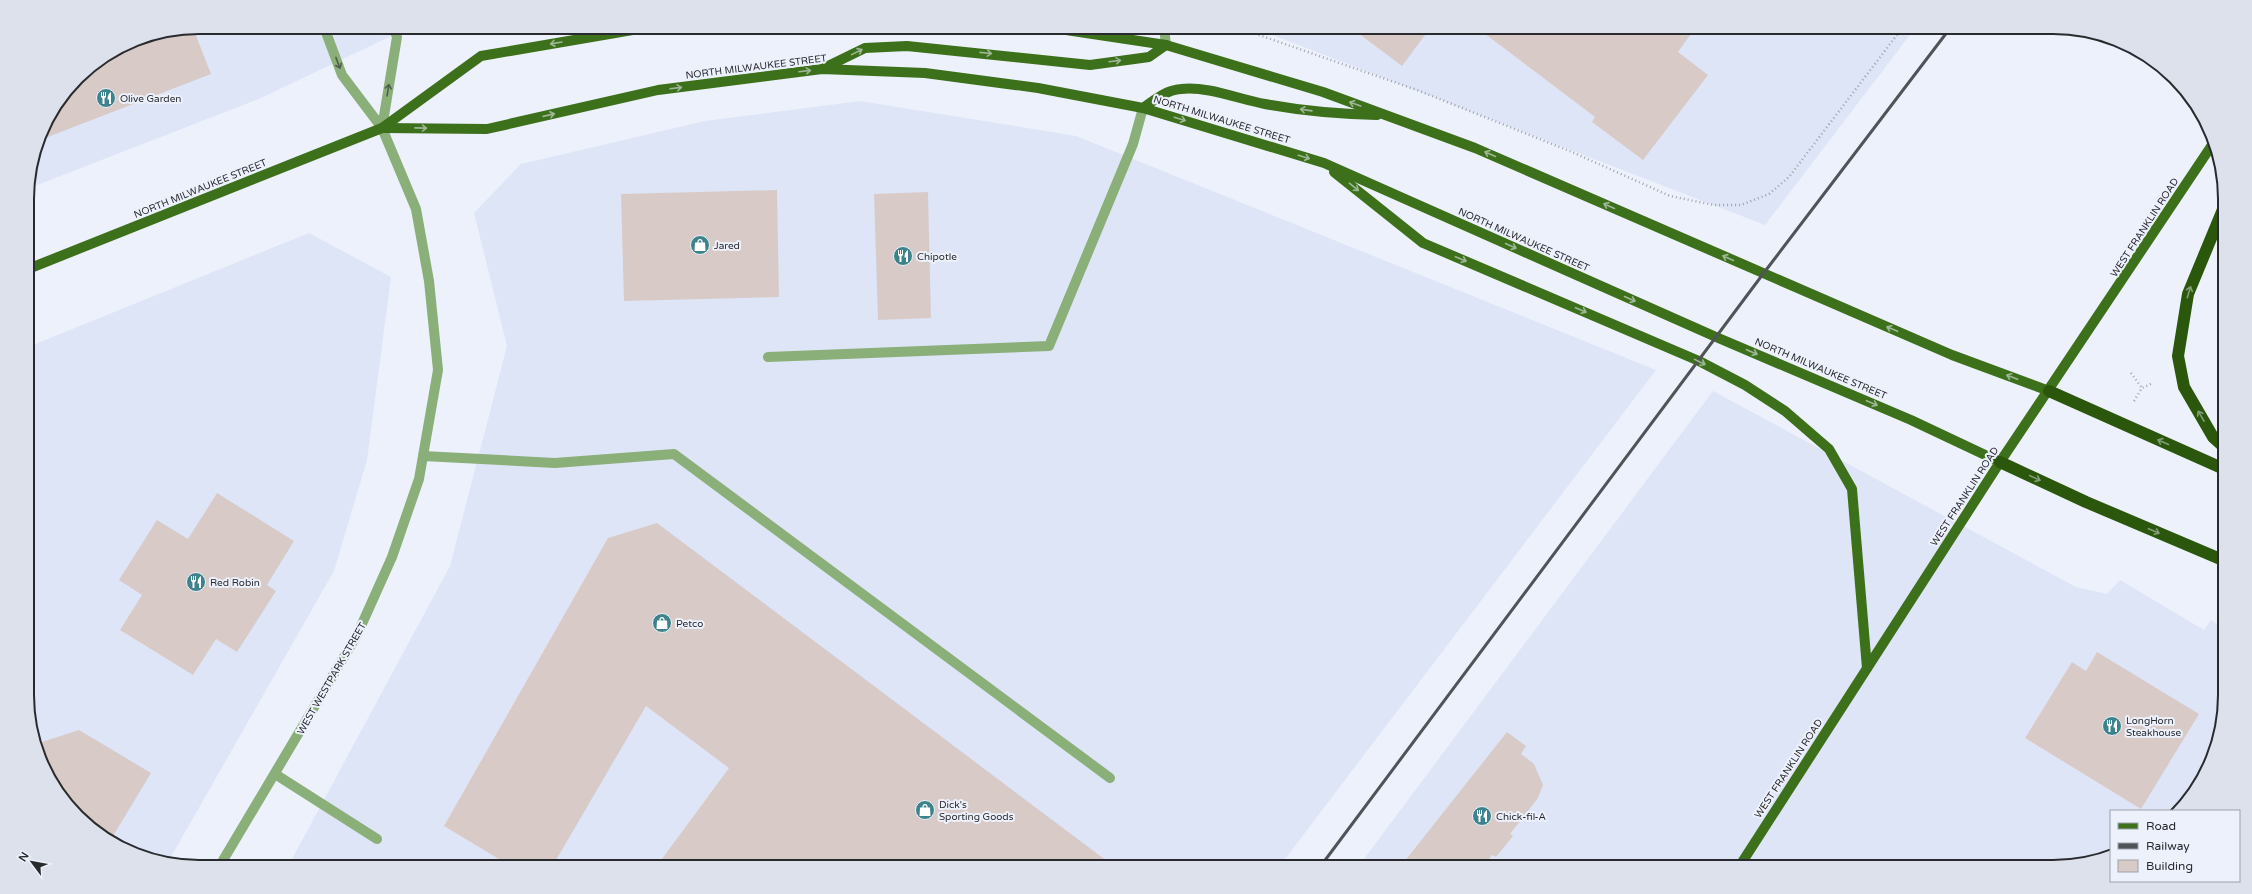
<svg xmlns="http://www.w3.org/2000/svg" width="2252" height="894" font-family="'Varela Round',sans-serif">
	<rect width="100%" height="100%" fill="#edf1fc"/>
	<!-- built -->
	<g fill="#dee5f7">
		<path d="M199 27H410L261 98 27 189 45 123 85 70 134 40Z"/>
		<path d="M1257 27H1916L1765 225 1270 34Z"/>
		<path d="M860 101 1076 136 1656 370 1279 867H305L292 859 450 566 507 346 474 213 521 164 705 121Z"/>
		<path d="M309 233 391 277 367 460 334 571 168 862 144 858 103 838 70 808 45 771 30 728 28 347Z"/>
		<path d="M1713 391 2076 587 2107 594 2120 580 2204 630 2211 620 2225 629V695L2216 750 2190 799 2178 811H2111V856L2064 867H1358Z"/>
	</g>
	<!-- building -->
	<g fill="#d8cbc7">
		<path d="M1350 27H1431L1402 66Z"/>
		<path d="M1476 27H1696L1678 52 1708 75 1643 160 1592 122 1595 117Z"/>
		<path d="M193 28 211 74 40 140 45 123 85 70 134 40Z"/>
		<path d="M777 190 779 297 624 301 621 194Z"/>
		<path d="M928 192 931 318 878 320 874 194Z"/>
		<path d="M217 493 294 541 267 585 276 591 237 652 216 639 193 675 120 630 142 595 119 580 157 520 188 539Z"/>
		<path d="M657 523 1115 867H656L729 768 646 706 552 867H512L444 826 608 538Z"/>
		<path d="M2097 652 2199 714 2141 809 2025 738 2072 662 2086 671Z"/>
		<path d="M79 730 151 773 110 841 70 808 45 771 36 744Z"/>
		<path d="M1507 732 1526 746 1521 754 1534 764 1543 785 1538 798 1510 834 1513 836 1496 857 1492 855 1483 867H1400Z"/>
	</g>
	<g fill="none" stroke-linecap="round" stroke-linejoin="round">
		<!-- path -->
		<g stroke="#9fa3ab" stroke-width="2.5" stroke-dasharray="1 3" stroke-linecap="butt">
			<path d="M1236 27 1417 90 1572 152 1670 196 1714 205H1741L1769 194 1789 177 1903 27"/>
			<path d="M2131 373 2142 388"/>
			<path d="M2134 401 2142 388 2153 383"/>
		</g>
		<!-- service -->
		<g stroke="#8aaf79" stroke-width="10">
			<path d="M324 27 342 75 382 128"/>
			<path d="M1164 27 1166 45"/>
			<path d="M382 128 397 37 393 27"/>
			<path d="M768 357 1049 346 1133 144 1143 108"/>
			<path d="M423 456 555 463 674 454 1110 778"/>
			<path d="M275 774 377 839"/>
		</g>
		<!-- tertiary -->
		<path stroke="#8aaf79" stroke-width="10" d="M219 867 357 635 392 557 419 479 438 370 429 281 416 209 382 128"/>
		<!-- primary -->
		<g stroke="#3d701b" stroke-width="10">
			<path d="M1046 27 1166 45 1323 92 1475 148 1952 355 2049 391"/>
			<path d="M824 68 865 48 907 46 1090 65 1149 57 1166 45"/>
			<path d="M1143 108C1154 100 1166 90 1181 89 1208 86 1238 99 1265 104 1302 111 1339 114 1377 115"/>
			<path d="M382 128 487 129 658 90 822 69 925 73 1038 88 1143 108 1324 163 1716 337 1911 420 2000 462"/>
			<path d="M1334 172 1423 243 1699 361 1745 385 1785 411 1829 449 1852 489 1867 668"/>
			<path d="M28 269 382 128 481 56 650 27"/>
			<path d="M1739 867 2000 462 2214 142"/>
		</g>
		<!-- motorway -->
		<g stroke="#2b570c" stroke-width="12">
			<path d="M2224 207 2188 294 2178 356 2184 387 2213 437 2224 447"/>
			<path d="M2049 391 2224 469"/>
			<path d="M2000 462 2086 502 2225 561"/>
		</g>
		<!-- rail -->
		<path stroke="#505358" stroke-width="3" d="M1320 867 1763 274 1951 27"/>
	</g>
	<!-- one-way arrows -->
	<defs><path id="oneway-shaft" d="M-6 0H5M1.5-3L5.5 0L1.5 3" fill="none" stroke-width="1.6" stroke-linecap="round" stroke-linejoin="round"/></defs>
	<g stroke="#9eb797">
		<use href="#oneway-shaft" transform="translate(556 43) rotate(170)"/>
		<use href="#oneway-shaft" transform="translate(857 52) rotate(-26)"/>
		<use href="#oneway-shaft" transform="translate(986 53) rotate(6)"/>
		<use href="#oneway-shaft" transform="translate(1115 61) rotate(-7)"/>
		<use href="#oneway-shaft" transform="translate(805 71) rotate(-7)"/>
		<use href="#oneway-shaft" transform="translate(676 88) rotate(-7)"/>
		<use href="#oneway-shaft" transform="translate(1355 104) rotate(-160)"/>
		<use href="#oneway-shaft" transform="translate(1306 110) rotate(-172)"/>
		<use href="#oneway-shaft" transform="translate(549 115) rotate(-13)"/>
		<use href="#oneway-shaft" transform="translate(1180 119) rotate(17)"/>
		<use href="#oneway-shaft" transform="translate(421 128) rotate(1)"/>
		<use href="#oneway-shaft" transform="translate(1490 154) rotate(-156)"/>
		<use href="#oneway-shaft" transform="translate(1304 157) rotate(17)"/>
		<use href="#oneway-shaft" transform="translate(1354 187) rotate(39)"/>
		<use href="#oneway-shaft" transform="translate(1609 206) rotate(-156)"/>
		<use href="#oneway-shaft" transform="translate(1511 246) rotate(24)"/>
		<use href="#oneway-shaft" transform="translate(1728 258) rotate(-156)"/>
		<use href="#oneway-shaft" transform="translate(1461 259) rotate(23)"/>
		<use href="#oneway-shaft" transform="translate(1630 299) rotate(24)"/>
		<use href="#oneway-shaft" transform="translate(1581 310) rotate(23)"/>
		<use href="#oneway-shaft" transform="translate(1892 329) rotate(-157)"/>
		<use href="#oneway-shaft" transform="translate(1752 352) rotate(23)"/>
		<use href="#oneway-shaft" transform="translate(1700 362) rotate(26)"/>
		<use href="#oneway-shaft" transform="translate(2012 377) rotate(-159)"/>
		<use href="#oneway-shaft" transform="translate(1872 403) rotate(23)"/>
	</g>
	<g stroke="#4f5f4c">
		<use href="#oneway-shaft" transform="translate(338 63) rotate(69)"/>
		<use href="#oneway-shaft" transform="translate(388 90) rotate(-81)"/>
	</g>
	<g stroke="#829c78">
		<use href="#oneway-shaft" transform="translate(2189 292) rotate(-73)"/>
		<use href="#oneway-shaft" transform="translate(2201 416) rotate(-120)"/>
		<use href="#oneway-shaft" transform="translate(2163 442) rotate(-156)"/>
		<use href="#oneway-shaft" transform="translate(2035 478) rotate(25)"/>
		<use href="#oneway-shaft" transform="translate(2154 531) rotate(23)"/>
	</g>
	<!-- icons -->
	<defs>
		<symbol id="restaurant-disc" viewBox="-11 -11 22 22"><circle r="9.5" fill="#3c838b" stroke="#edf1fc"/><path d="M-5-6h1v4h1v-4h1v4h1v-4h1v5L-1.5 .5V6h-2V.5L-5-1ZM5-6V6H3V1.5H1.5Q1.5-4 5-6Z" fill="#fff"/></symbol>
		<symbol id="shop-disc" viewBox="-11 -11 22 22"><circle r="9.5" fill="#3c838b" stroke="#edf1fc"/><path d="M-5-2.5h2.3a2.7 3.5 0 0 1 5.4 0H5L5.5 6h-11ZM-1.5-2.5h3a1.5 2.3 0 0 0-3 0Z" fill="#fff"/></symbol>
	</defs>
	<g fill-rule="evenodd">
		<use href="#restaurant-disc" x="95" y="87" width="22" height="22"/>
		<use href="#shop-disc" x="689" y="234" width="22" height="22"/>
		<use href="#restaurant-disc" x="892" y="245" width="22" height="22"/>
		<use href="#restaurant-disc" x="185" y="571" width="22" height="22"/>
		<use href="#shop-disc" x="651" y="612" width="22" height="22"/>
		<use href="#restaurant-disc" x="2101" y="715" width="22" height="22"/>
		<use href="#shop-disc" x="914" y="799" width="22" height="22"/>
		<use href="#restaurant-disc" x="1471" y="805" width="22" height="22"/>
	</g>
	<g text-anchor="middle" stroke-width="4" stroke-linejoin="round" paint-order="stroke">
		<!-- street labels -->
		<g font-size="10" fill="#282a2e" stroke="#edf1fc">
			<text transform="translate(756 66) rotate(-7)" y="4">NORTH MILWAUKEE STREET</text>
			<text transform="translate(1222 119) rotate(17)" y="4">NORTH MILWAUKEE STREET</text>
			<text transform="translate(200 188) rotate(-22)" y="4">NORTH MILWAUKEE STREET</text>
			<text transform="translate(2144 227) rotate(-57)" y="4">WEST FRANKLIN ROAD</text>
			<text transform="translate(1524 239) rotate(24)" y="4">NORTH MILWAUKEE STREET</text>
			<text transform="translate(1821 368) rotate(23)" y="4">NORTH MILWAUKEE STREET</text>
			<text transform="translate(1964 496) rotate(-57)" y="4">WEST FRANKLIN ROAD</text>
			<text transform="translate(331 678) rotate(-60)" y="4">WEST WESTPARK STREET</text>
			<text transform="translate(1788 768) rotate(-57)" y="4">WEST FRANKLIN ROAD</text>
		</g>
		<!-- poi labels -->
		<g font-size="10" fill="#282a2e" stroke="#edf1fc" text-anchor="start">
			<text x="120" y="102">Olive Garden</text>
			<text x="714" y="249">Jared</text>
			<text x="917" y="260">Chipotle</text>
			<text x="210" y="586">Red Robin</text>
			<text x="676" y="627">Petco</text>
			<text x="2126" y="724">LongHorn<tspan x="2126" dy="12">Steakhouse</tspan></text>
			<text x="939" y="808">Dick's<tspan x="939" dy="12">Sporting Goods</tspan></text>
			<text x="1496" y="820">Chick-fil-A</text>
		</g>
	</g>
	<!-- crop -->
	<path d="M0 0H2252V894H0ZM199 34H2053A165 165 0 0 1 2218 199V695A165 165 0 0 1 2053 860H199A165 165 0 0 1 34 695V199A165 165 0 0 1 199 34Z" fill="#dde1ec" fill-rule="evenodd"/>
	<path fill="none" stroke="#282a2e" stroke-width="2" d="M199 34H2053A165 165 0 0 1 2218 199V695A165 165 0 0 1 2053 860H199A165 165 0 0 1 34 695V199A165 165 0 0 1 199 34Z"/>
	<!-- legend -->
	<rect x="2110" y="810" width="130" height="72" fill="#edf1fc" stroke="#9ea1aa"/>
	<rect x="2118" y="823" width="20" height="6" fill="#3d701b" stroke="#9ea1aa"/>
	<text x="2146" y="830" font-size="12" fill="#282a2e">Road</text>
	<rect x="2118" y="843" width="20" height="6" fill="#505358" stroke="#9ea1aa"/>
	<text x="2146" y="850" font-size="12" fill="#282a2e">Railway</text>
	<rect x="2118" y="860" width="20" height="12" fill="#d8cbc7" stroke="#9ea1aa"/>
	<text x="2146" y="870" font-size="12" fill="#282a2e">Building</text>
	<!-- north arrow -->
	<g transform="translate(32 862) rotate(302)" stroke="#edf1fc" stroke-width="3" paint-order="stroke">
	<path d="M0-3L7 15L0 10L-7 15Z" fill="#282a2e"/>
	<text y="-6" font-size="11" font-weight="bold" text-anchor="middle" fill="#282a2e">N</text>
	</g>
</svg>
